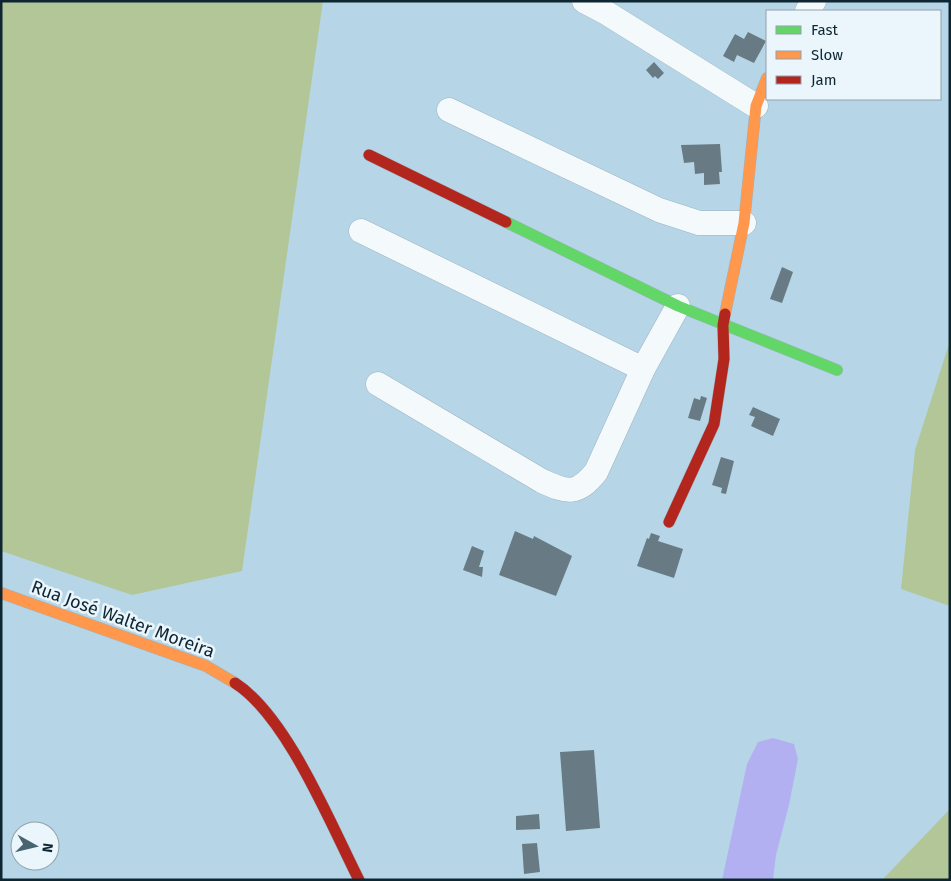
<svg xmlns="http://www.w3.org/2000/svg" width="951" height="881" font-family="'Fira Sans',sans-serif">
	<rect width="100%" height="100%" fill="#b6d6e7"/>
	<!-- green -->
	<g fill="#b3c698">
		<path d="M1 1H323L242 571 132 595 1 551Z"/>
		<path d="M950 341V606L901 589 915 450Z"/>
		<path d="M950 809V880H882Z"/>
	</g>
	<!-- water -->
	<path fill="#b3b0f2" d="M773 738 794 744 798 759 789 805 776 855 773 880H722L747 764 758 742Z"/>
	<!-- building -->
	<g fill="#687b84">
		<path d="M748 32 766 41 754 63 737 55 734 62 723 56 735 34 744 39Z"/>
		<path d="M654 62 664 73 658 79 655 76 653 78 646 70Z"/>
		<path d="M720 144 722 172H719L720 184 704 185V173L695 174 694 162 684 163 681 145Z"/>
		<path d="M782 267 793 272 782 303 770 299Z"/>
		<path d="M701 396 707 398 700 421 688 418 694 398 700 400Z"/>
		<path d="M753 407 780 419 773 436 751 426 755 417 749 415Z"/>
		<path d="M721 457 734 461 726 494 721 493 722 488 712 485Z"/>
		<path d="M515 531 533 539 534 536 572 556 556 596 499 575Z"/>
		<path d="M651 533 660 536 658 541 683 549 674 578 637 566 647 538 649 539Z"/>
		<path d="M472 546 484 551 479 567H483L482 577 463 570Z"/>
		<path d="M594 750 600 828 566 831 560 752Z"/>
		<path d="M539 814 540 829 516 830V816Z"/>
		<path d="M537 843 540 872 524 874 522 844Z"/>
	</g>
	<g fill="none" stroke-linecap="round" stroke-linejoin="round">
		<defs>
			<g id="street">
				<path d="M584 1 605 12 756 106"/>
				<path d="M807 11 814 1"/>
				<path d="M449 110 659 210 699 223H744"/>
				<path d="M361 231 643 369"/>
				<path d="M378 384 542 481C568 493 577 495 596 472L643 369 678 306"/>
			</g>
			<path id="fast" d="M506 222 678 306 837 370"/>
			<g id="slow">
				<path d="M725 314 744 223 756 106 767 78"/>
				<path d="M1 593 206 666 235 683"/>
			</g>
			<g id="jam">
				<path d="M369 155 506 222"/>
				<path d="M669 522 714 424 724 359 723 325 725 314"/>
				<path d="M235 683C287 716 331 825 359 880"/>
			</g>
		</defs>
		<!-- street casing -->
		<use href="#street" stroke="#9cb4c2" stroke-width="25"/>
		<!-- fast casing -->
		<use href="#fast" stroke="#9cb4c2" stroke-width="12"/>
		<!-- slow casing -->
		<use href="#slow" stroke="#9cb4c2" stroke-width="12"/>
		<!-- jam casing -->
		<use href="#jam" stroke="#9cb4c2" stroke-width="12"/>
		<!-- street -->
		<use href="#street" stroke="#f4f9fb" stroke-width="24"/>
		<!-- fast -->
		<use href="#fast" stroke="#63d668" stroke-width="11"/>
		<!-- slow -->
		<use href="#slow" stroke="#ff974d" stroke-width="11"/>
		<!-- jam -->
		<use href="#jam" stroke="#b3261e" stroke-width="11"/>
	</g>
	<g text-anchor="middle" stroke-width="5" stroke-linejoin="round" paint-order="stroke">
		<!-- street labels -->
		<g font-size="18" fill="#0e2631" stroke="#eaf5fc">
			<text transform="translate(123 619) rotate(20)" y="6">Rua José Walter Moreira</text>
		</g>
	</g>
	<!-- border -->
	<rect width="951" height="881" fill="none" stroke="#0e2631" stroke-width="5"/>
	<!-- legend -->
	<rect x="766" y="10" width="175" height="90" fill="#eaf5fc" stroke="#92a2ab"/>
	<rect x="776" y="26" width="25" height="8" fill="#63d668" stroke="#92a2ab"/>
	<text x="811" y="35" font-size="15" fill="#0e2631">Fast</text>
	<rect x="776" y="51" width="25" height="8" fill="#ff974d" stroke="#92a2ab"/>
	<text x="811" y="60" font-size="15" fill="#0e2631">Slow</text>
	<rect x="776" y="76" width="25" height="8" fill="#b3261e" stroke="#92a2ab"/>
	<text x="811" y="85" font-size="15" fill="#0e2631">Jam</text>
	<!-- north arrow -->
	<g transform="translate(35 846) rotate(98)"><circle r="24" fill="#eaf5fc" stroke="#92a2ab"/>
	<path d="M0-4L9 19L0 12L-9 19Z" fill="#496471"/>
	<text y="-8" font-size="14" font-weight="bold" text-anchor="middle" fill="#0e2631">N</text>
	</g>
</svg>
